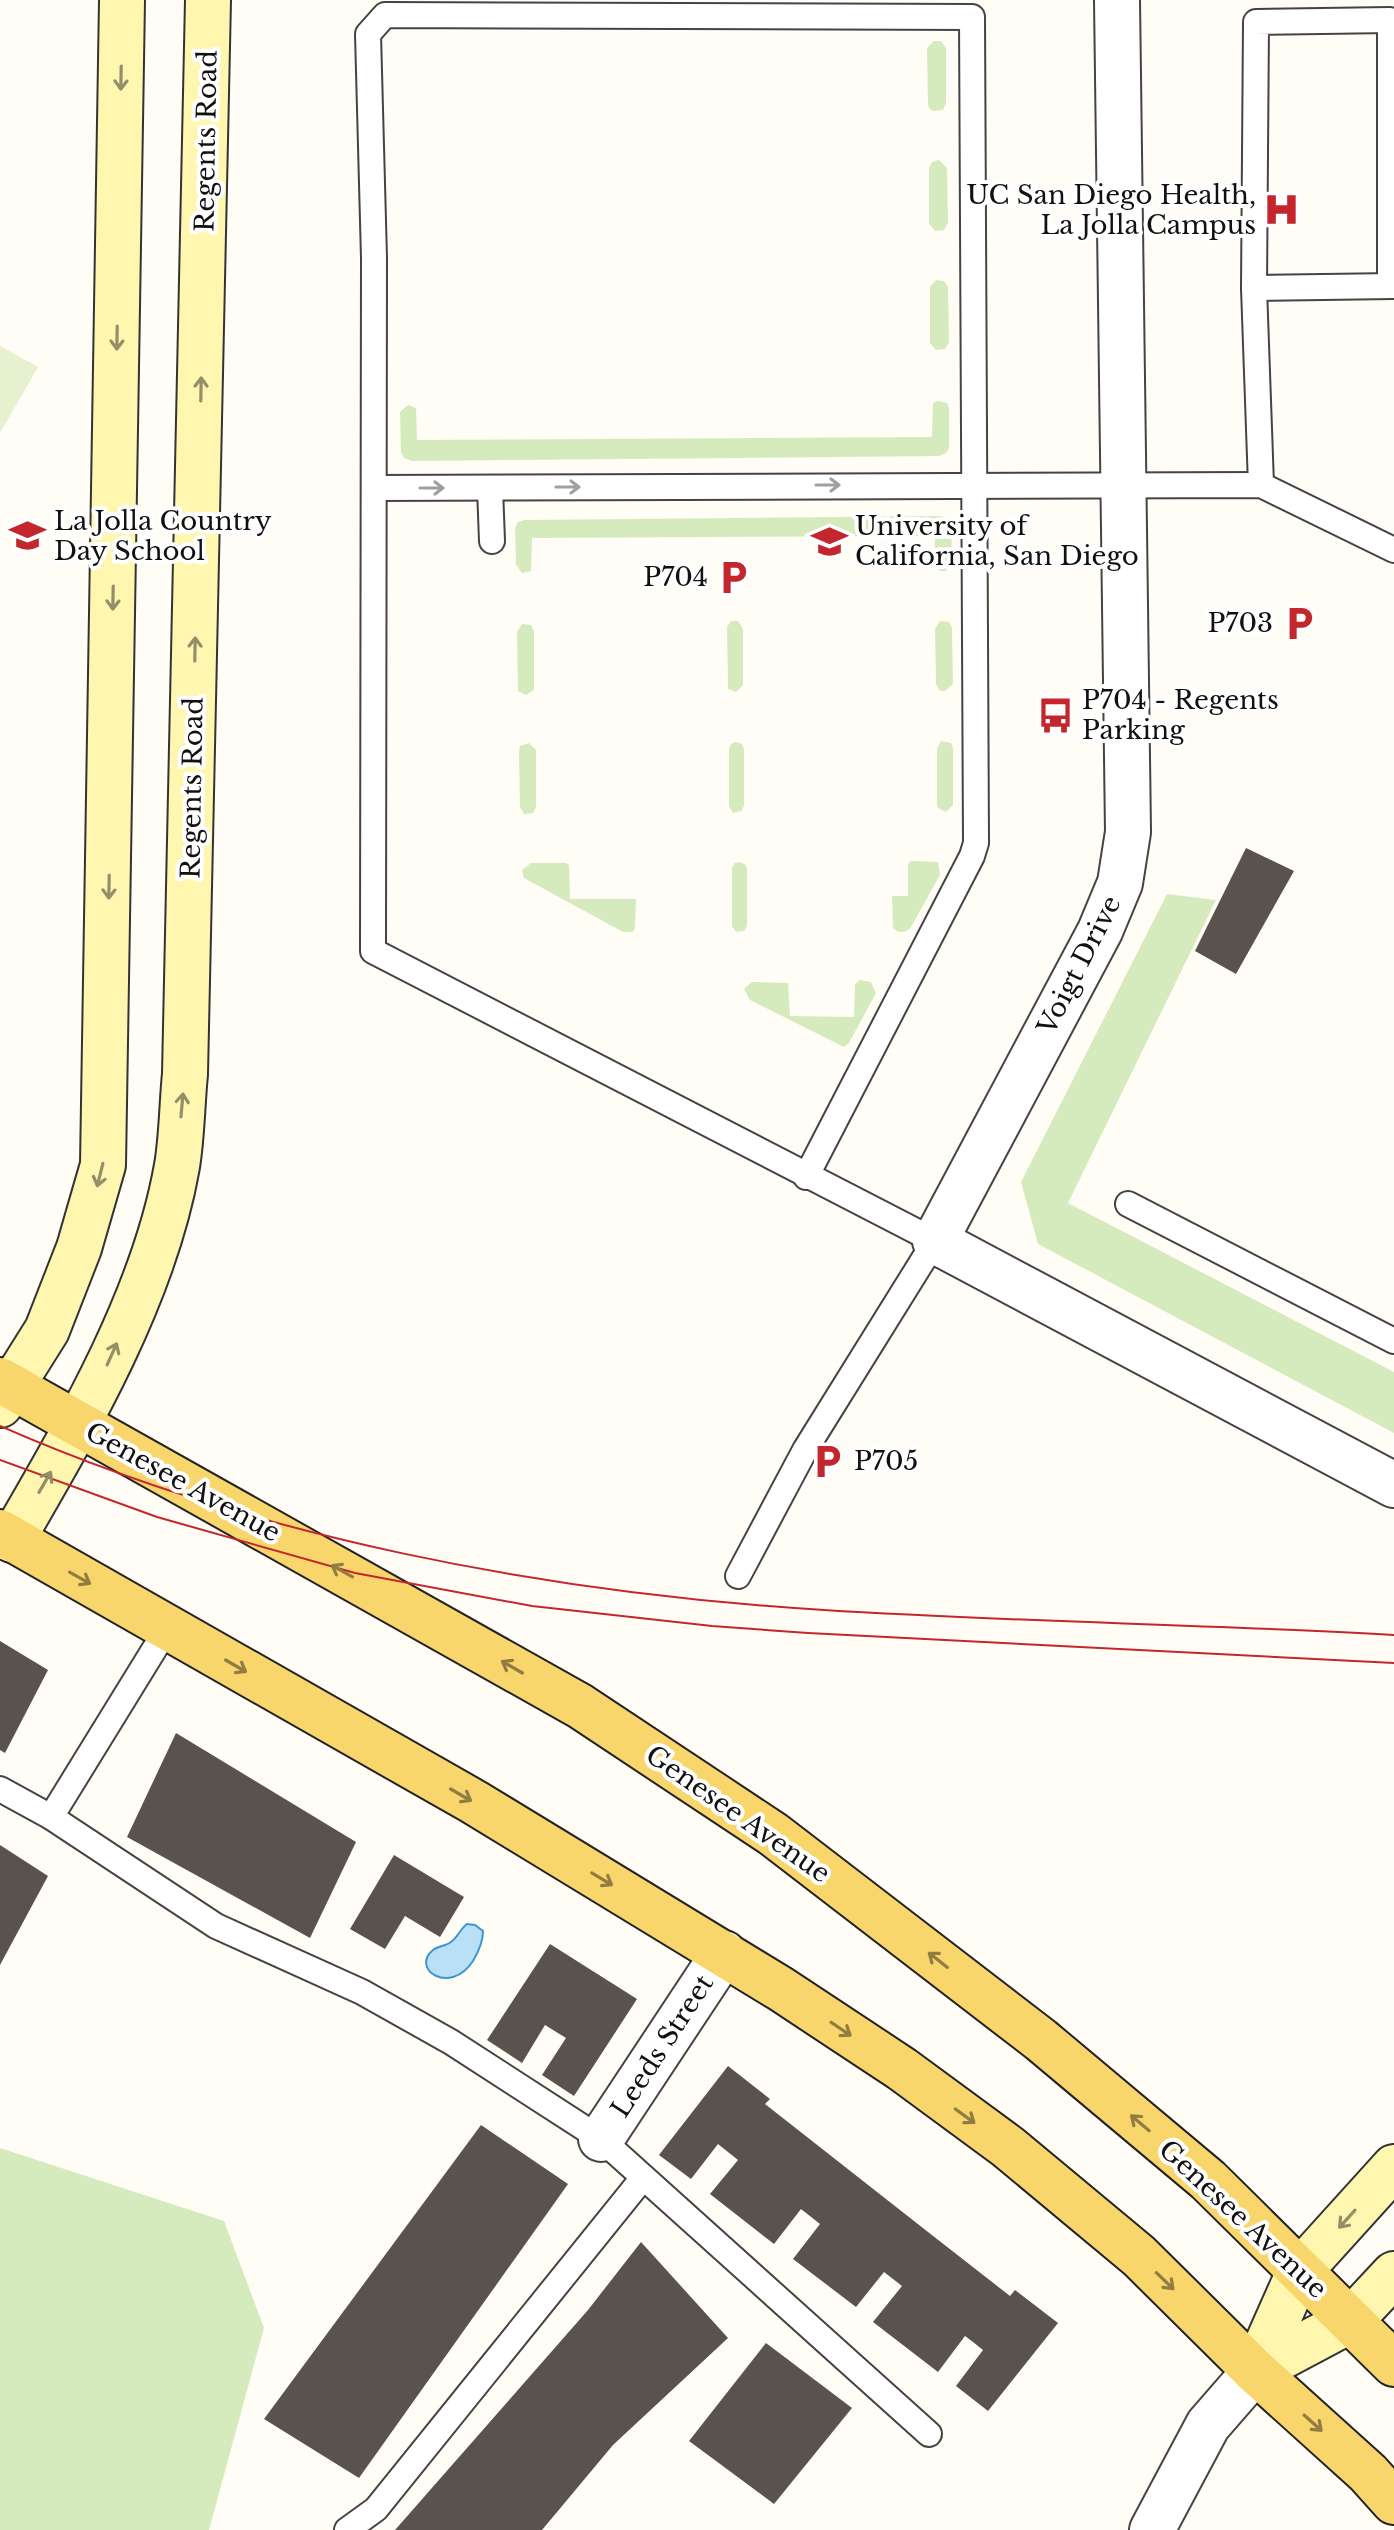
<svg xmlns="http://www.w3.org/2000/svg" width="1394" height="2530" font-family="'Libre Baskerville',serif">
	<rect width="100%" height="100%" fill="#fffdf5"/>
	<!-- green -->
	<g fill="#d5ebbd">
		<path d="M934 41H941L946 48V103L943 110 933 111 929 108 928 103 927 48Z"/>
		<path d="M939 160 947 168 948 223 944 230 935 231 929 223V168L932 162Z"/>
		<path d="M936 280 944 281 948 287 949 343 945 349 936 350 930 343V287Z"/>
		<path d="M938 401 947 403 949 408V448L946 453 939 456 412 461 404 458 401 452 400 412 408 405 416 408 417 440 932 437 933 403Z"/>
		<path d="M940 516 948 518 951 525 952 564 945 571H940L935 564V536L532 538 531 571 522 573 516 565 515 528 518 522 525 520Z"/>
		<path d="M731 621H738L743 629V685L736 692 728 689V685L727 627Z"/>
		<path d="M940 621 949 622 952 628 953 684 945 691H940L936 684 935 629Z"/>
		<path d="M522 624 531 625 534 631V690L526 695 518 691V688L517 632Z"/>
		<path d="M941 741 951 743 953 748V805L946 812 938 808 937 805V749Z"/>
		<path d="M736 742 742 744 744 749V806L741 811 733 813 729 806V749L731 744Z"/>
		<path d="M529 743 536 750V807L533 813 524 814 520 807 519 752 520 746Z"/>
		<path d="M911 861 938 862 940 875 911 927C907 933 898 934 893 928L892 896H908V864Z"/>
		<path d="M739 862 745 864 747 869V926L744 931 736 932 732 926V868L735 863Z"/>
		<path d="M531 863H566L569 865 570 899H636L635 928 633 932H623L524 878 522 870Z"/>
		<path d="M1167 894 1216 900 1068 1203 1394 1372V1433L1038 1244 1021 1182Z"/>
		<path d="M860 980 871 982 876 993 849 1043 844 1047 750 1000 744 989 752 982 788 983 790 1016 854 1017 855 984Z"/>
		<path d="M0 2148 224 2221 264 2328 209 2530H0Z"/>
	</g>
	<!-- pitch -->
	<path fill="#e6f2cf" d="M0 346 38 367 0 433Z"/>
	<!-- water -->
	<path fill="#b9e0f7" stroke="#3f96cf" stroke-width="2" d="M467 1924 475 1925 483 1931C483 1942 479 1951 473 1961 450 1996 410 1969 433 1950 438 1946 446 1946 451 1942 458 1937 460 1929 467 1924Z"/>
	<!-- building -->
	<g fill="#5a524d">
		<path d="M1246 848 1294 871 1236 974 1195 951Z"/>
		<path d="M0 1641 48 1670 5 1753 0 1750Z"/>
		<path d="M176 1733 356 1842 310 1938 127 1837Z"/>
		<path d="M0 1845 48 1876 0 1965Z"/>
		<path d="M394 1855 464 1897 440 1937 405 1916 385 1949 350 1929Z"/>
		<path d="M550 1944 637 1999 574 2096 542 2075 566 2038 545 2025 522 2063 487 2040Z"/>
		<path d="M728 2066 770 2099 765 2104 928 2232 1010 2296 1015 2290 1058 2323 988 2411 956 2386 983 2350 973 2342 965 2336 938 2372 873 2322 902 2286 884 2272 856 2307 793 2259 820 2224 801 2209 774 2244 710 2194 738 2160 718 2144 691 2179 659 2155Z"/>
		<path d="M481 2125 568 2184 359 2478 264 2419Z"/>
		<path d="M641 2242 728 2338 613 2445 542 2530H395L588 2310Z"/>
		<path d="M766 2343 852 2408 774 2504 689 2441Z"/>
	</g>
	<g fill="none" stroke-linecap="round" stroke-linejoin="round">
		<defs>
			<g id="service">
				<path d="M1254 288 1394 286"/>
				<path d="M1261 485 1254 288 1256 22 1390 20V286"/>
				<path d="M374 488 1261 485 1394 550"/>
				<path d="M490 488 492 541"/>
				<path d="M1128 1204 1394 1341"/>
				<path d="M738 1576 805 1450 935 1241 373 951 374 258 368 34 385 15 972 17 976 843 972 856 806 1177"/>
				<path d="M0 1789 51 1817 216 1926 362 1992 451 2042 601 2139 929 2434"/>
				<path d="M51 1817 168 1627"/>
				<path d="M347 2530 376 2509 642 2179"/>
			</g>
			<g id="minor">
				<path d="M1117 0 1128 832 1120 883 1100 931 935 1241 1394 1485"/>
				<path d="M601 2139 724 1953"/>
			</g>
			<path id="tertiary" d="M1152 2530 1208 2425 1255 2371"/>
			<g id="secondary">
				<path d="M0 1405 47 1330 79 1248 103 1165 122 0"/>
				<path d="M12 1540C78 1426 154 1297 177 1166 182 1136 182 1104 185 1074L208 0"/>
				<path d="M1255 2371 1299 2272 1394 2167"/>
				<path d="M1255 2371 1351 2320 1394 2274"/>
			</g>
			<g id="primary">
				<path d="M0 1380 580 1706 773 1834 1041 2040 1208 2180 1394 2364"/>
				<path d="M0 1532 474 1802 781 1989 902 2069 1008 2147 1139 2256 1255 2371 1368 2473 1394 2502"/>
			</g>
		</defs>
		<!-- service casing -->
		<use href="#service" stroke="#444" stroke-width="28"/>
		<!-- minor casing -->
		<use href="#minor" stroke="#444" stroke-width="48"/>
		<!-- tertiary casing -->
		<use href="#tertiary" stroke="#444" stroke-width="48"/>
		<!-- secondary casing -->
		<use href="#secondary" stroke="#333" stroke-width="48"/>
		<!-- primary casing -->
		<use href="#primary" stroke="#222" stroke-width="48"/>
		<!-- service -->
		<use href="#service" stroke="#fff" stroke-width="24"/>
		<!-- minor -->
		<use href="#minor" stroke="#fff" stroke-width="44"/>
		<!-- tertiary -->
		<use href="#tertiary" stroke="#fff" stroke-width="44"/>
		<!-- secondary -->
		<use href="#secondary" stroke="#fff6b0" stroke-width="44"/>
		<!-- primary -->
		<use href="#primary" stroke="#f9d66b" stroke-width="44"/>
		<!-- tram -->
		<g stroke="#c4262e" stroke-width="2">
			<path d="M0 1426C255 1538 547 1593 824 1610 1014 1622 1204 1624 1394 1635"/>
			<path d="M0 1460 157 1517 355 1573 532 1606 712 1626 808 1633 1394 1663"/>
		</g>
	</g>
	<!-- one-way arrows -->
	<defs><path id="oneway-shaft" d="M-6 0H5M1.5-3L5.5 0L1.5 3" fill="none" stroke-width="1.6" stroke-linecap="round" stroke-linejoin="round" transform="scale(2)"/></defs>
	<g stroke="#948f68">
		<use href="#oneway-shaft" transform="translate(121 78) rotate(91)"/>
		<use href="#oneway-shaft" transform="translate(117 338) rotate(91)"/>
		<use href="#oneway-shaft" transform="translate(201 389) rotate(-89)"/>
		<use href="#oneway-shaft" transform="translate(113 598) rotate(91)"/>
		<use href="#oneway-shaft" transform="translate(195 649) rotate(-89)"/>
		<use href="#oneway-shaft" transform="translate(109 887) rotate(91)"/>
		<use href="#oneway-shaft" transform="translate(182 1105) rotate(-85)"/>
		<use href="#oneway-shaft" transform="translate(100 1175) rotate(104)"/>
		<use href="#oneway-shaft" transform="translate(112 1354) rotate(-66)"/>
		<use href="#oneway-shaft" transform="translate(45 1482) rotate(-60)"/>
		<use href="#oneway-shaft" transform="translate(1347 2219) rotate(132)"/>
	</g>
	<g stroke="#a0a0a0">
		<use href="#oneway-shaft" transform="translate(828 485)"/>
		<use href="#oneway-shaft" transform="translate(568 487)"/>
		<use href="#oneway-shaft" transform="translate(432 488)"/>
	</g>
	<g stroke="#917d42">
		<use href="#oneway-shaft" transform="translate(342 1571) rotate(-151)"/>
		<use href="#oneway-shaft" transform="translate(80 1578) rotate(29)"/>
		<use href="#oneway-shaft" transform="translate(236 1666) rotate(30)"/>
		<use href="#oneway-shaft" transform="translate(512 1667) rotate(-150)"/>
		<use href="#oneway-shaft" transform="translate(461 1795) rotate(30)"/>
		<use href="#oneway-shaft" transform="translate(602 1879) rotate(31)"/>
		<use href="#oneway-shaft" transform="translate(938 1960) rotate(-142)"/>
		<use href="#oneway-shaft" transform="translate(841 2029) rotate(34)"/>
		<use href="#oneway-shaft" transform="translate(965 2116) rotate(36)"/>
		<use href="#oneway-shaft" transform="translate(1140 2123) rotate(-140)"/>
		<use href="#oneway-shaft" transform="translate(1165 2281) rotate(44)"/>
		<use href="#oneway-shaft" transform="translate(1313 2423) rotate(42)"/>
	</g>
	<!-- icons -->
	<defs>
		<symbol id="hospital-bare" viewBox="-9 -9 18 18"><path d="M-5-5h3v3.5h4V-5h3V5h-3V1.5h-4V5h-3Z" fill="#c4262e" stroke="#fff" stroke-width="2.5" paint-order="stroke"/></symbol>
		<symbol id="school-bare" viewBox="-9 -9 18 18"><path d="M0-5L7-2L0 1L-7-2ZM-4 1L0 2.5L4 1V4Q0 6-4 4Z" fill="#c4262e" stroke="#fff" stroke-width="2.5" paint-order="stroke"/></symbol>
		<symbol id="university-bare" viewBox="-9 -9 18 18"><path d="M0-5L7-2L0 1L-7-2ZM-4 1L0 2.5L4 1V4Q0 6-4 4Z" fill="#c4262e" stroke="#fff" stroke-width="2.5" paint-order="stroke"/></symbol>
		<symbol id="parking-bare" viewBox="-9 -9 18 18"><path d="M-3.5-5.5H1a3.5 3.5 0 0 1 0 7H-1V5.5H-3.5ZM-1-3.4V-.6H.8a1.4 1.4 0 0 0 0-2.8Z" fill="#c4262e" stroke="#fff" stroke-width="2.5" paint-order="stroke"/></symbol>
		<symbol id="bus-bare" viewBox="-9 -9 18 18"><path d="M-5-6H5V4H4V6H2V4H-2V6H-4V4H-5ZM-3.5-4V0h7V-4ZM-3.5 1.2v1.5H-2V1.2ZM2 1.2v1.5H3.5V1.2Z" fill="#c4262e" stroke="#fff" stroke-width="2.5" paint-order="stroke"/></symbol>
	</defs>
	<g fill-rule="evenodd">
		<use href="#hospital-bare" x="1256" y="184" width="51" height="51"/>
		<use href="#school-bare" x="2" y="510" width="51" height="51"/>
		<use href="#university-bare" x="804" y="516" width="51" height="51"/>
		<use href="#parking-bare" x="708" y="552" width="51" height="51"/>
		<use href="#parking-bare" x="1274" y="598" width="51" height="51"/>
		<use href="#bus-bare" x="1030" y="690" width="51" height="51"/>
		<use href="#parking-bare" x="802" y="1436" width="51" height="51"/>
	</g>
	<g text-anchor="middle" stroke-width="8" stroke-linejoin="round" paint-order="stroke">
		<!-- street labels -->
		<g font-size="26" fill="#111" stroke="#fff">
			<text transform="translate(206 141) rotate(-89)" y="9">Regents Road</text>
			<text transform="translate(192 788) rotate(-89)" y="9">Regents Road</text>
			<text transform="translate(1079 965) rotate(-63)" y="9">Voigt Drive</text>
			<text transform="translate(183 1482) rotate(29)" y="9">Genesee Avenue</text>
			<text transform="translate(738 1814) rotate(35)" y="9">Genesee Avenue</text>
			<text transform="translate(662 2046) rotate(-57)" y="9">Leeds Street</text>
			<text transform="translate(1243 2219) rotate(43)" y="9">Genesee Avenue</text>
		</g>
		<!-- poi labels -->
		<g font-size="26" fill="#111" stroke="#fff" text-anchor="start">
			<text x="1256" y="204" text-anchor="end">UC San Diego Health,<tspan x="1256" dy="30">La Jolla Campus</tspan></text>
			<text x="54" y="530">La Jolla Country<tspan x="54" dy="30">Day School</tspan></text>
			<text x="855" y="535">University of<tspan x="855" dy="30">California, San Diego</tspan></text>
			<text x="708" y="586" text-anchor="end">P704</text>
			<text x="1273" y="632" text-anchor="end">P703</text>
			<text x="1082" y="709">P704 - Regents<tspan x="1082" dy="30">Parking</tspan></text>
			<text x="854" y="1470">P705</text>
		</g>
	</g>
</svg>
